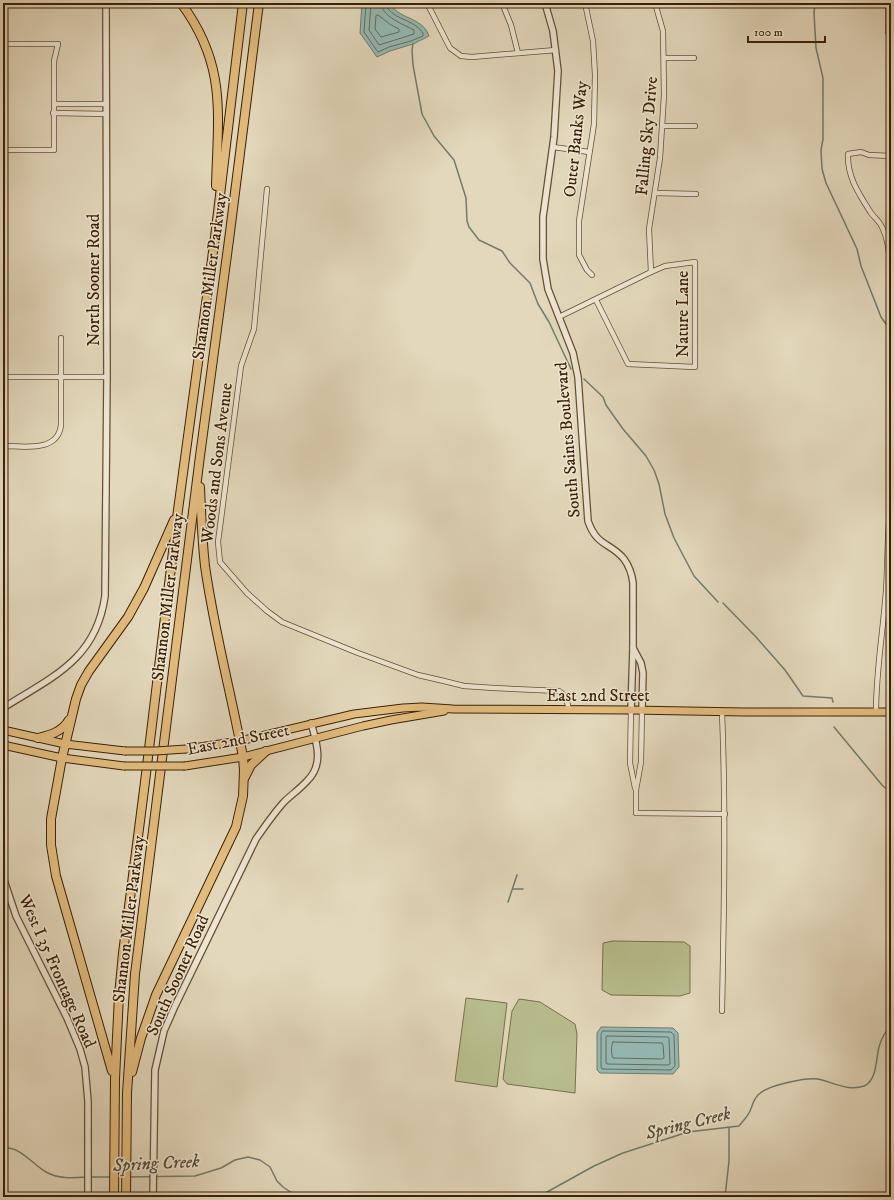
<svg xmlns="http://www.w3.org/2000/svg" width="894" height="1200" font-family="'IM FELL DW Pica',serif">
	<rect width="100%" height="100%" fill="#e3d8bc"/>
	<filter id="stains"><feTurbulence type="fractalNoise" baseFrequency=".005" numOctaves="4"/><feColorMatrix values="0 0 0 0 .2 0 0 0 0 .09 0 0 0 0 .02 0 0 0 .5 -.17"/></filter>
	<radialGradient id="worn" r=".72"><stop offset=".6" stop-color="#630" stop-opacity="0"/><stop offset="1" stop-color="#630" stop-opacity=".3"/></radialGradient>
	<!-- green -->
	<g fill="#b8be8e" stroke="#7a6f4a">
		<path d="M613 941 684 942 690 946V993L680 996 611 995 602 990 603 943Z"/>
		<path d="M466 998 507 1003 497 1087 455 1081Z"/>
		<path d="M519 999 540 1002 575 1024 577 1034 575 1093 507 1084 503 1079 512 1011Z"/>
	</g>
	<!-- water -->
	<g fill="#95b9b4" stroke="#717c6e">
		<path d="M362 3H388C392 7 396 11 401 14 412 20 425 23 429 36L413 44 390 51 377 57 360 33Z"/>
		<path d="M601 1027 673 1028 678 1033 679 1067 673 1074 600 1073 597 1070V1033Z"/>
	</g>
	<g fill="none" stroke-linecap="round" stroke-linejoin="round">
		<!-- shore -->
		<g stroke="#686c5c" stroke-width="1">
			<path d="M366 3 364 32 378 52 389 47 411 41 423 36V33C421 31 419 28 416 26 407 19 387 16 386 3"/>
			<path d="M371 3 369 30 379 45 414 34V30C403 24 382 17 381 3"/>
			<path d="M378 15 391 25 399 29V32L381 37 375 29 376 16Z"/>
			<path d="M603 1031 671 1032 674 1035 675 1066 671 1070 602 1069 601 1067V1035Z"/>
			<path d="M607 1036 668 1037 669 1039 670 1064 668 1065 607 1064 606 1062V1038Z"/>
			<path d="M613 1042 662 1043 663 1045 664 1058 662 1059 613 1058C611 1055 611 1045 613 1042Z"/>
		</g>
		<!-- stream -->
		<g stroke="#717c6e" stroke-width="1.5">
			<path d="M815 3 814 13 816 48 823 78V139L821 150 822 169 826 183 857 249 861 266 881 317 891 331"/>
			<path d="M413 44 412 50 413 65 422 114 434 136 454 160 466 198 467 221 469 227 479 240 502 251 510 263 530 283 538 304 549 322 571 369"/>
			<path d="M584 379 603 397 606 405 623 429 646 456 654 470 659 484 665 514 674 538 694 576 718 602"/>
			<path d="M723 603 756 637 785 670 803 696 832 698 833 702"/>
			<path d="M834 727 882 785 891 793"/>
			<path d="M513 889H523"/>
			<path d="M508 902 517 875"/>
			<path d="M3 1148C20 1146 32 1164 46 1172 58 1179 73 1178 86 1177"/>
			<path d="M90 1177H110"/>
			<path d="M128 1177 195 1176 221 1168 235 1160 248 1157 260 1160 270 1167 277 1181 283 1187 298 1197"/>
			<path d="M538 1197 594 1166 623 1153 688 1132 739 1126C743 1121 748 1116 750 1111 753 1105 753 1100 758 1095 767 1085 810 1076 822 1080 836 1084 850 1091 864 1086 877 1081 876 1058 879 1047 881 1040 885 1031 891 1026"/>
			<path d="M725 1197 729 1161V1128"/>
		</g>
		<defs>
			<g id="minor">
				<path d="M427 3 450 48 461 56 472 57 556 50"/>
				<path d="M502 3 511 25 518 53"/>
				<path d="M585 3 593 41 595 75 594 124 579 221V255L587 270 592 275"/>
				<path d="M888 32V3"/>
				<path d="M3 44H58L54 61V150H3"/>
				<path d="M664 58H694"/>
				<path d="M54 104H107"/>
				<path d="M53 113 107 114"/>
				<path d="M662 126H695"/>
				<path d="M553 147 589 152"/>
				<path d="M891 156 869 155 861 152 848 154C847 177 859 194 871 213 875 218 880 222 882 227 889 241 889 255 891 270"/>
				<path d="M267 189 254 329 241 366 218 542 220 562 247 593 267 611 282 622 358 653 418 675 444 681 464 686 494 688 559 691C567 696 567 702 569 710"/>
				<path d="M655 193 696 194"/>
				<path d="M651 272 649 229 660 158 664 95 663 31 655 3"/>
				<path d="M559 317 651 272 665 266 695 262V367L628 364 596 300"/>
				<path d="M3 377H107"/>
				<path d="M3 446C23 446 58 453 61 425V338"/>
				<path d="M631 710 630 763 635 788"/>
				<path d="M642 710 641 762 636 790V813L725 814"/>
				<path d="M876 712C876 671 883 632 886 591 888 560 887 530 891 500"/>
				<path d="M722 1011C724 911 726 811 722 712"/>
			</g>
			<g id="tertiary">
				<path d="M545 3 553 31 558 71 554 137 543 217V259L548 289 573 353 578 377 588 521C597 547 610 542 624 559 629 566 632 574 633 583V648L631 710"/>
				<path d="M633 648 641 663 643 673 642 710"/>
				<path d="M3 708C52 677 96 660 105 596L107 377 106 3"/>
				<path d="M3 877 16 916 67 1018 80 1049 85 1067 88 1101V1197"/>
				<path d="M153 1197 155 1070 164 1031 175 1006 256 839C265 826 274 813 284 802 291 795 300 789 307 781 324 765 317 743 311 723"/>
			</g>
			<g id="primary">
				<path d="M3 730 65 744 125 751"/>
				<path d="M3 745 62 758 124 766"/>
				<path d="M186 749 240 741 354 714 403 708 422 707 453 709 631 710 744 712H891"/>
				<path d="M185 766 243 757 363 726 391 720 444 711"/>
			</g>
			<g id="motorway">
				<path d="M181 3C227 65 218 113 216 186"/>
				<path d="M38 738C50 735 62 732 69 720"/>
				<path d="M245 777 251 765 266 751"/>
				<path d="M112 1071 56 876 51 845V819L62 758 76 699 81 685 89 671 128 617 144 588 174 520"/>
				<path d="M132 1072 141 1038 156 995 236 827 243 796 244 770 243 757C231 693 214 630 205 566 202 539 201 513 200 487"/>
				<path d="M114 1197 115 1079 119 995 123 953 145 782 178 510 215 237 243 3"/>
				<path d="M126 1197 127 1093 135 974 200 456 229 240 259 3"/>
			</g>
		</defs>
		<!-- minor casing -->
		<use href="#minor" stroke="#664e33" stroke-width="6"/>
		<!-- tertiary casing -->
		<use href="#tertiary" stroke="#664e33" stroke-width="8"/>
		<!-- primary casing -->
		<use href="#primary" stroke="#3c2005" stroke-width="9"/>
		<!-- motorway casing -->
		<use href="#motorway" stroke="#3c2005" stroke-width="10"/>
		<!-- minor -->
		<use href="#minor" stroke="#ede6d3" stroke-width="4.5"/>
		<!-- tertiary -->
		<use href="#tertiary" stroke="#ede6d3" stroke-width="5.5"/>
		<!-- primary -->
		<use href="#primary" stroke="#e2bc7e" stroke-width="7"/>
		<!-- motorway -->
		<use href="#motorway" stroke="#e2bc7e" stroke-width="8"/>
		<defs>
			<g id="primary-bridge">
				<path d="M125 751H156L186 749"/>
				<path d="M124 766H185"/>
			</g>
		</defs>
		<!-- primary-bridge casing -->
		<use href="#primary-bridge" stroke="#3c2005" stroke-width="9" stroke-linecap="butt"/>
		<!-- primary-bridge -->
		<use href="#primary-bridge" stroke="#e2bc7e" stroke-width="7"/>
	</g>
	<g text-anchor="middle" stroke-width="3" stroke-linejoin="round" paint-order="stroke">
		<!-- street labels -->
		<g font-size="17" fill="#3c2005" stroke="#ede6d3">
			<text transform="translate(646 136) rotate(-85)" y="6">Falling Sky Drive</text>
			<text transform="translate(575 139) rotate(-84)" y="6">Outer Banks Way</text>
			<text transform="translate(209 276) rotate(-82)" y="6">Shannon Miller Parkway</text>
			<text transform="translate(93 280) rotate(-90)" y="6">North Sooner Road</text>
			<text transform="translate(682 314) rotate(-90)" y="6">Nature Lane</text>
			<text transform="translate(567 440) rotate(-95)" y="6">South Saints Boulevard</text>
			<text transform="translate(216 463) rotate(-83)" y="6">Woods and Sons Avenue</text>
			<text transform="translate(167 597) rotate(-83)" y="6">Shannon Miller Parkway</text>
			<text x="598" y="701">East 2nd Street</text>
			<text transform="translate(238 739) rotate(-11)" y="6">East 2nd Street</text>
			<text transform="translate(128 919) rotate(-83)" y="6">Shannon Miller Parkway</text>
			<text transform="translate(58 971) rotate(66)" y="6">West I 35 Frontage Road</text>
			<text transform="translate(177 975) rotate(-66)" y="6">South Sooner Road</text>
		</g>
		<!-- water labels -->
		<g font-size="18" font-style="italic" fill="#574e3a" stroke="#ede6d3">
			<text transform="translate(688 1123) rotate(-14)" y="6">Spring Creek</text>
			<text transform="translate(156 1163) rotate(-3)" y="6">Spring Creek</text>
		</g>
	</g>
	<!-- margin -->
	<rect width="894" height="1200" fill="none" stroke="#e3d8bc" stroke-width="16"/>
	<rect x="4" y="4" width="886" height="1192" fill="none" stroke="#3c2005" stroke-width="2"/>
	<rect x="8" y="8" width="878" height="1184" fill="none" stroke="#3c2005"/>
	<!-- scale -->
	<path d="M748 36v6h77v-6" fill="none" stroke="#3c2005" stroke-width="2"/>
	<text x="754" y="36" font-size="12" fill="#3c2005" stroke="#ede6d3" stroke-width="3" paint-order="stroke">100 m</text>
	<rect width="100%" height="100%" filter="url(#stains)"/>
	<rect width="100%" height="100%" fill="url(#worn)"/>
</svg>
